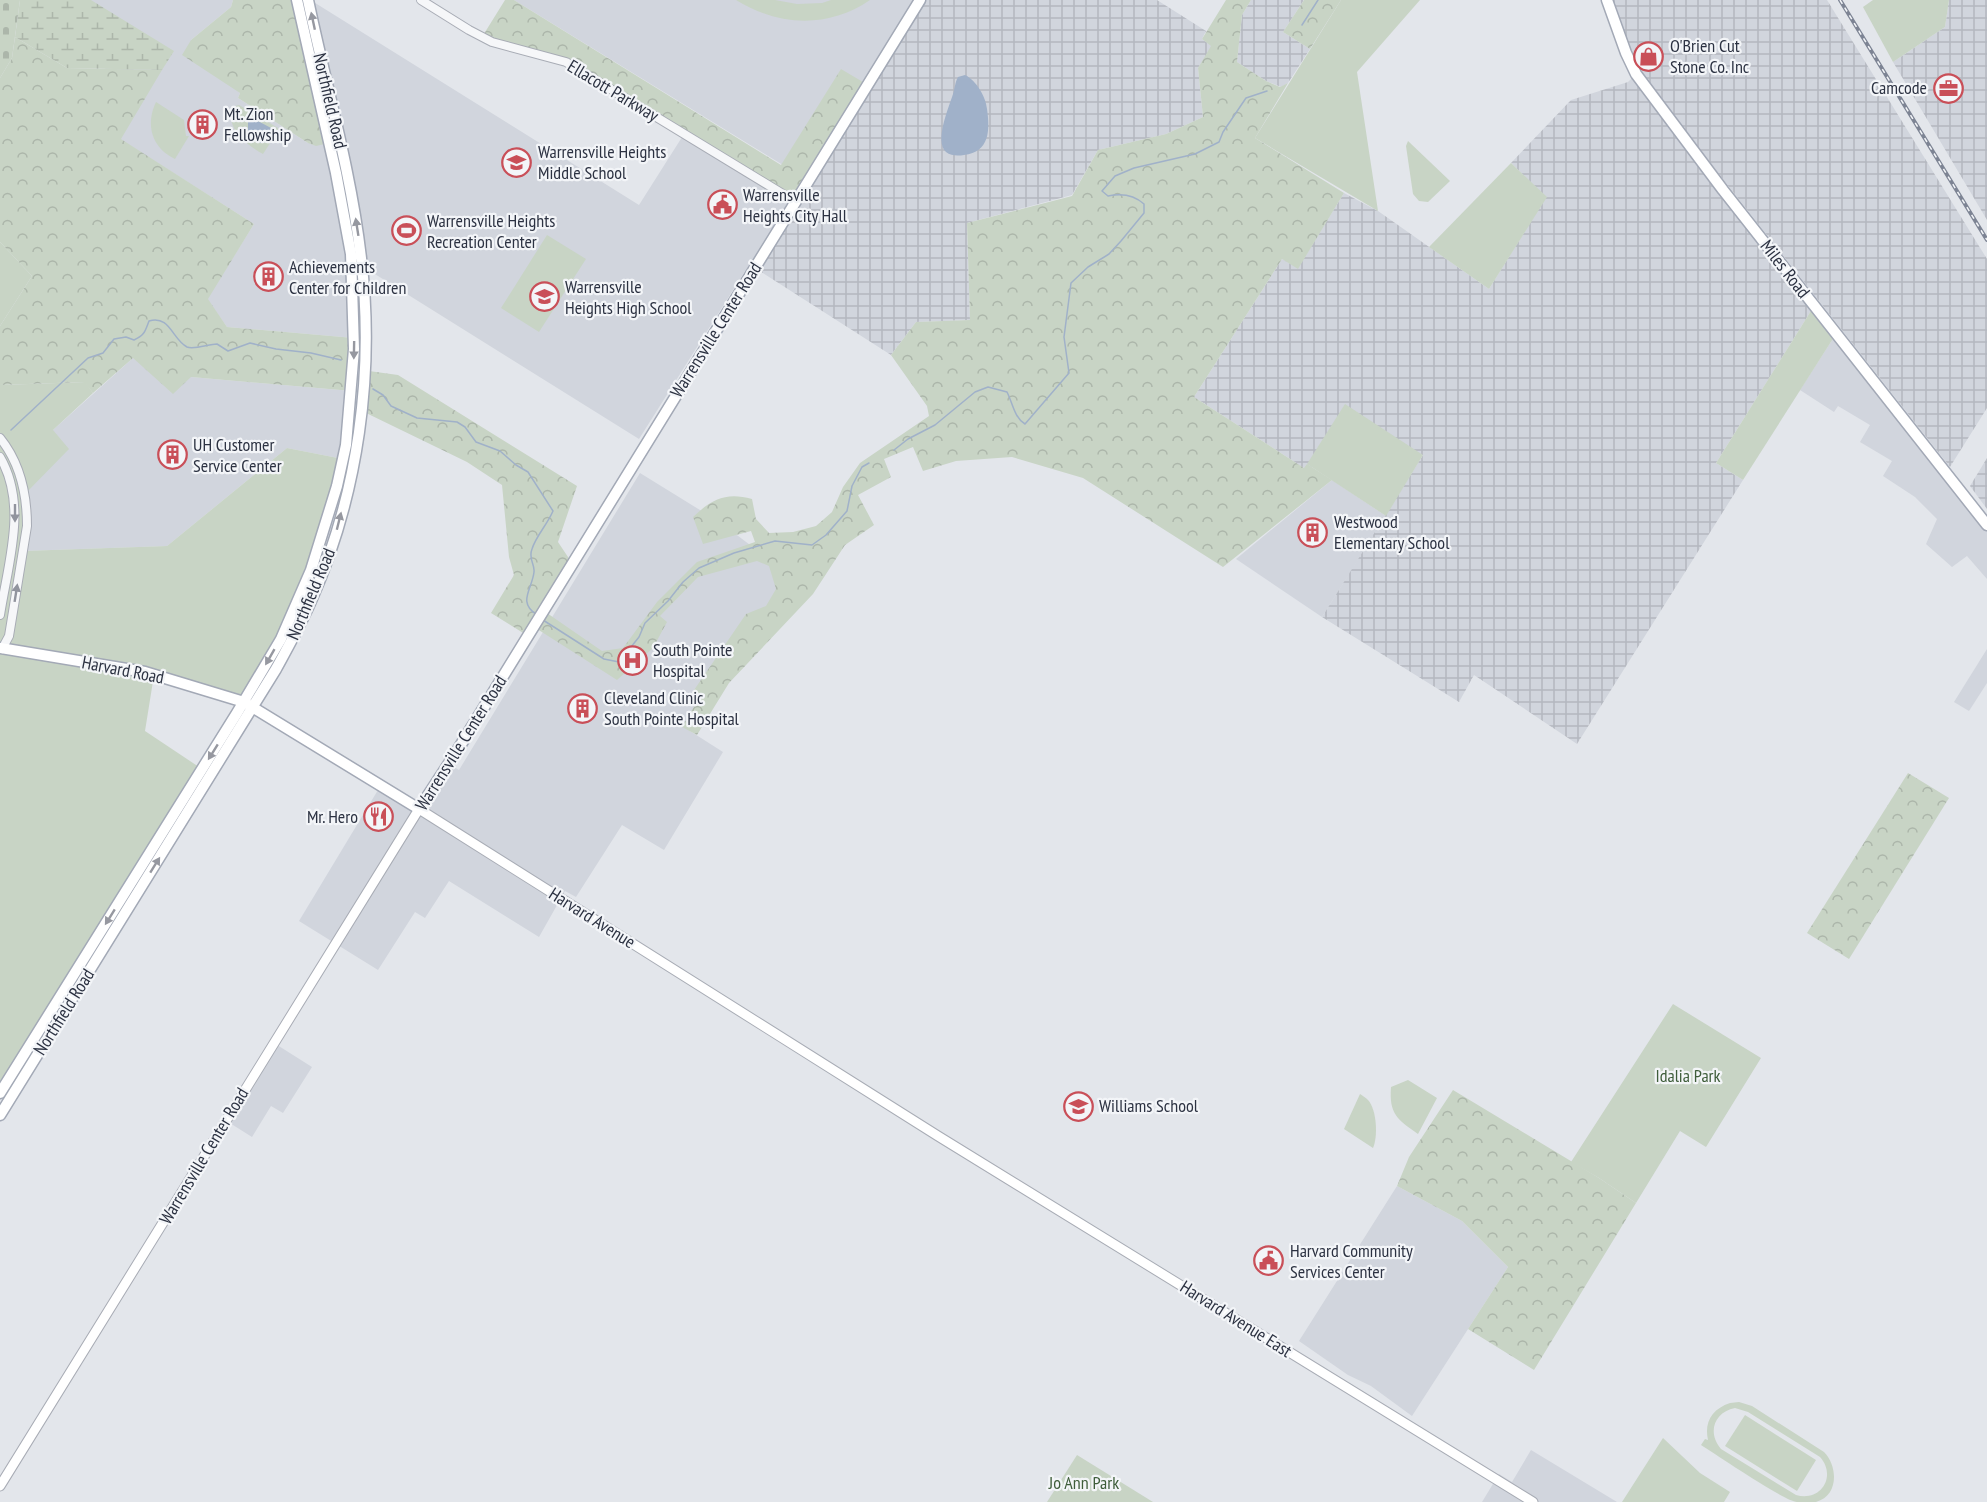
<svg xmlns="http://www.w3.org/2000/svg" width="1987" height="1502" font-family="'PT Sans Narrow',sans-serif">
	<defs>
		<pattern id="industrial-grid" width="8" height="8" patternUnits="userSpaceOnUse" patternTransform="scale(1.5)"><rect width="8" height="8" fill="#d1d5dd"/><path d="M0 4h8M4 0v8" fill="none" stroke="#b4b7bf"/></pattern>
		<pattern id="forest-crowns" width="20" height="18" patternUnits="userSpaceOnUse" patternTransform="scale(1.5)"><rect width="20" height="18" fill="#c8d4c5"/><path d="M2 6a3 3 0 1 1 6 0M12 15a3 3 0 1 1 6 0" fill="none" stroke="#acb6aa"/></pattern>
		<pattern id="wetland-marsh" width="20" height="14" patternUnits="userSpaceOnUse" patternTransform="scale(1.5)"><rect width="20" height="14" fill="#c8d4c5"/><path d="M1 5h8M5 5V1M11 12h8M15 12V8" fill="none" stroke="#acb6aa"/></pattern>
		<pattern id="cemetery-stones" width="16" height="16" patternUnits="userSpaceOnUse" patternTransform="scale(1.5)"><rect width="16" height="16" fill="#c8d4c5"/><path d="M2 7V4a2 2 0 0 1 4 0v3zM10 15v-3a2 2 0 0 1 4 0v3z" fill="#acb6aa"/></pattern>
	</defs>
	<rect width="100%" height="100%" fill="#e3e6eb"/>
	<!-- built -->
	<g fill="#d1d5dd">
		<path d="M91 0H233L231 7 191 40 240 93 238 98 308 143H329L343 206 354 338 227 327 207 299 254 224 120 139Z"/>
		<path d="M514 0H920L809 181Z"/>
		<path d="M312 1 639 205 684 134 796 202 751 274 745 271 639 439 370 271 366 273Z"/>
		<path d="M1836 334 1987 525V579L1967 556 1952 567 1926 544 1937 519 1915 497 1883 476 1892 461 1860 442 1870 425 1838 406 1834 412 1800 390Z"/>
		<path d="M133 358 191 377 352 391 343 459 287 448 167 546 23 551 25 494 53 430Z"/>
		<path d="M640 473 721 523 802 584 690 731 723 752 664 850 622 825 576 897 565 891 539 937 449 881 425 918 415 912 378 970 299 921 381 785 419 809 449 764 459 770Z"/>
		<path d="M1332 480 1386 516 1322 617 1236 559Z"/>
		<path d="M1987 649V683L1969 711 1954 702Z"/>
		<path d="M274 1043 312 1067 283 1113 271 1106 252 1137 225 1120Z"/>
		<path d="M1397 1186 1462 1221 1508 1267 1412 1416 1371 1386 1348 1375 1299 1341Z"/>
		<path d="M1531 1450 1617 1502H1482L1499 1474 1512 1482Z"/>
	</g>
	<!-- industrial -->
	<g fill="url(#industrial-grid)">
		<path d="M920 0H1157L1206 31 1202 39 1212 46 1198 68 1203 117 1166 134 1098 150 1072 195 967 223 970 320 916 322 891 355 755 268Z"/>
		<path d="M1251 0H1304L1283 32 1310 49 1288 83 1281 87 1266 81 1237 62 1242 15Z"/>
		<path d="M1612 0H1827L1987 259V408L1950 467 1640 74Z"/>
		<path d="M1949 0H1987V220L1893 62 1945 27Z"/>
		<path d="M1636 74 1814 306 1716 463 1743 480 1577 744 1474 675 1459 702 1322 617 1423 455 1304 468 1194 397 1282 259 1298 268 1344 193 1378 211 1489 289 1546 197 1511 163 1571 100 1628 82Z"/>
		<path d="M1987 458V509L1970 486Z"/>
	</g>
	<!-- green -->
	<g fill="#c8d4c5" fill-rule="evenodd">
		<path d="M736 0H775L797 4 822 3 831 0H870C828 29 778 26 736 0Z"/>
		<path d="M1341 0H1420L1357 72 1378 211 1255 138Z"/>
		<path d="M1873 0H1949L1945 27 1893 62 1863 7Z"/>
		<path d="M156 102 184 120 186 136H189L175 159C152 148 145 125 156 102Z"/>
		<path d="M239 105 278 128V131L263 154C246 144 226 130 232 107Z"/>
		<path d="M1408 141 1450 181 1428 202 1419 201 1413 194 1406 146Z"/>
		<path d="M1511 163 1547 197 1489 289 1429 247Z"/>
		<path d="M547 235 586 259 539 332 501 308Z"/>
		<path d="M0 242 32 276 0 326Z"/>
		<path d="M1814 306 1836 334 1743 480 1716 463Z"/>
		<path d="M85 382 93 393 53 430 69 449 25 494 23 551 167 546 287 448 343 459 311 570 244 702 154 675 145 731 202 769 158 845H162L87 968 84 966 0 1087V385Z"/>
		<path d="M1345 404 1423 455 1386 516 1307 464Z"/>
		<path d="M1673 1004 1761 1058 1706 1147 1680 1131 1636 1203 1599 1178 1571 1162Z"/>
		<path d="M1408 1080 1437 1098 1418 1134C1397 1119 1389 1114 1391 1087Z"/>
		<path d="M1360 1094C1363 1096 1366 1098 1368 1100 1377 1110 1378 1137 1373 1148L1344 1129Z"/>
		<path d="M1730 1403 1739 1402 1752 1406 1824 1452C1838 1466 1839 1496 1816 1502 1811 1502 1803 1502 1797 1502 1784 1501 1717 1455 1701 1445L1705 1439 1708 1440C1704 1422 1712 1409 1730 1403ZM1735 1408 1748 1412 1820 1457C1837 1476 1821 1502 1796 1495L1721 1449C1707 1433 1714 1412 1735 1408Z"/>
		<path d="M1745 1415 1816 1460 1797 1491 1725 1446Z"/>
		<path d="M1663 1438 1700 1473 1730 1492 1724 1502H1622Z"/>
		<path d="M1077 1455 1153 1502H1047Z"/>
	</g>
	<!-- forest -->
	<g fill="url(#forest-crowns)">
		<path d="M233 0H297L329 143 316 146 308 143 238 98 240 93 182 55 191 40 231 7Z"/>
		<path d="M505 0H514L781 165 841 69 868 85 796 202 566 62 482 37Z"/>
		<path d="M1226 0H1251L1242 15 1237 62 1266 81 1280 87 1288 83 1255 138 1344 193 1298 269 1282 259 1194 397 1304 468 1307 464 1332 480 1223 567 1083 478 1012 457 956 461 923 471 913 447 884 459 891 477 858 495 874 525 845 545 813 594 729 683 697 735 682 727 695 705 692 693 746 614 766 606 776 589 769 566 757 561 698 577 660 616 667 622 653 648 617 680 534 627 528 636 491 613 514 575 509 557 502 485 467 462 362 411 369 371 398 375 577 486 558 542 572 563 544 611 602 651 623 648 657 602 697 562 755 542 751 531 703 544 693 517C712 499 726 492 752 499L756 519 769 533 793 532 816 526 832 512 843 487 860 463 929 416 927 406 891 355 916 322 970 320 967 223 1072 196 1098 150 1166 134 1203 117 1198 68 1211 46 1202 39Z"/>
		<path d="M1304 0H1341L1310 49 1283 32Z"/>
		<path d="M15 37 67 68 162 70 121 139 254 224 208 299 227 327 354 338 352 391 191 377 173 394 133 358 93 393 84 382 0 385V326L32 276 0 242V78L12 58Z"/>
		<path d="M1908 773 1949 798 1849 959 1807 933Z"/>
		<path d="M1453 1090 1599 1178 1636 1203 1534 1370 1468 1329 1508 1267 1462 1221 1397 1186 1409 1157Z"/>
	</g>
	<!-- wetland -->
	<path fill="url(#wetland-marsh)" d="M20 0H91L174 51 162 70 67 68 15 37Z"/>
	<!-- cemetery -->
	<path fill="url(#cemetery-stones)" d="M0 0H20L12 58 0 78Z"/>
	<!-- water -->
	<g fill="#a0b1c9">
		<path d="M965 75C976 80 986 97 987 109 990 130 990 152 964 155 958 156 951 156 946 152 934 141 949 107 953 94 955 88 955 82 958 77Z"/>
		<path d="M248 116 273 129 264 143H260L248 132Z"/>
	</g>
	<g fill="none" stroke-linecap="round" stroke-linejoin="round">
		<!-- stream -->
		<g stroke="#a0b1c9" stroke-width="1.5">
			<path d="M1302 25 1318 0"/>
			<path d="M373 389 383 395 391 406 417 418 457 422 465 427 476 442 500 451 516 465 528 472 553 511C547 525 536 536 532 549 528 559 535 564 534 572 532 590 517 602 537 615"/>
			<path d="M11 430 88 358 103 353 114 339 126 337 134 340C145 335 145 331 149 321 170 315 172 339 187 347 194 350 209 344 217 344L228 351 250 343 276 349 311 353 341 360"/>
			<path d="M894 450 908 439 935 425 975 392 988 387 1007 392C1013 404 1014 417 1025 424L1069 373 1064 337 1071 283 1088 267 1109 254 1121 241 1144 213V204C1134 195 1122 193 1108 196L1102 191 1115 176 1134 168 1195 154 1219 142 1223 132 1246 98 1267 91"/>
			<path d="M543 620 604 659 619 662 639 637 645 623 668 601 683 582 699 568 734 553 775 541 812 545 826 535 847 511 852 486 862 467 869 463"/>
		</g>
		<defs>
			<g id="tertiary">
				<path d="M421 0 469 30 492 42 566 62 796 202"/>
				<path d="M0 438C21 464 27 494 27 526L9 636 2 649"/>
				<path d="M0 457C28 505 8 563 0 615"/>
			</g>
			<path id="secondary" d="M0 1486 419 809 938 1136 1533 1502"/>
			<g id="primary">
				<path d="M1607 0 1626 53 1636 74 1723 190 1987 525"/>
				<path d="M0 648 145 672 244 702 419 809 457 751 920 0"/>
				<path d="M0 1093 237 713 281 639 311 570 337 486 346 445 354 349 351 254 336 173 297 0"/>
				<path d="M0 1115 276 669C288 647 301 624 311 601 358 495 375 373 361 258 351 171 326 86 308 0"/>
			</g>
		</defs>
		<!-- tertiary casing -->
		<use href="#tertiary" stroke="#a8acb5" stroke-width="10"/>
		<!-- secondary casing -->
		<use href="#secondary" stroke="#a8acb5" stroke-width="11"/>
		<!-- primary casing -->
		<use href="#primary" stroke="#a3a9b6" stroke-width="13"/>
		<!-- tertiary -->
		<use href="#tertiary" stroke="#f6f7f9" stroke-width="8"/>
		<!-- secondary -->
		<use href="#secondary" stroke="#fff" stroke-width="9"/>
		<!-- primary -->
		<use href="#primary" stroke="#fff" stroke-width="10"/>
		<defs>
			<path id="rail" d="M1840 0 1987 240"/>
		</defs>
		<!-- rail casing -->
		<use href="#rail" stroke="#7d8494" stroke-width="4"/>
		<!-- rail -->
		<use href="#rail" stroke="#f3f5f8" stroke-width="1.5" stroke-dasharray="4.5" stroke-linecap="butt"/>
	</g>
	<!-- one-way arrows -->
	<defs><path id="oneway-solid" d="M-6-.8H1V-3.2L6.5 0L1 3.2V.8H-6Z" transform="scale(1.5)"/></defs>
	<g fill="#9698a0">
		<use href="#oneway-solid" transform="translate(313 21) rotate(-102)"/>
		<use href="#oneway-solid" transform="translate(357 227) rotate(-99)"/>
		<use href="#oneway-solid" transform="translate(354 350) rotate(91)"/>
		<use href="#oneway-solid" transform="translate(339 521) rotate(-76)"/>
		<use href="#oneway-solid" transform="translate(270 657) rotate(120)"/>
		<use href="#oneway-solid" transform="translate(213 752) rotate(122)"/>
		<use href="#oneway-solid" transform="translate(155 865) rotate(-58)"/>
		<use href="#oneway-solid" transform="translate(110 917) rotate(122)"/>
	</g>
	<g fill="#91949e">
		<use href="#oneway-solid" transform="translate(15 513) rotate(90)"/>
		<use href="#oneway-solid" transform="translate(16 593) rotate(-81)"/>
	</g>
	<!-- icons -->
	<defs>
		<symbol id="shop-ring" viewBox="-11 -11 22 22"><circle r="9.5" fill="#f3f5f8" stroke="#c94f58" stroke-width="1.5"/><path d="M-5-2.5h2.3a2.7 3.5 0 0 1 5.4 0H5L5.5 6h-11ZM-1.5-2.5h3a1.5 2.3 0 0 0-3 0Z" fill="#c94f58"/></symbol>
		<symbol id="office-ring" viewBox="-11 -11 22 22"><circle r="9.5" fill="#f3f5f8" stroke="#c94f58" stroke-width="1.5"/><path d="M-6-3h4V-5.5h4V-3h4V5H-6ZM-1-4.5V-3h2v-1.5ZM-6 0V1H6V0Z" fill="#c94f58"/></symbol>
		<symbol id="building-ring" viewBox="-11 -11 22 22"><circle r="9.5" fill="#f3f5f8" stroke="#c94f58" stroke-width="1.5"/><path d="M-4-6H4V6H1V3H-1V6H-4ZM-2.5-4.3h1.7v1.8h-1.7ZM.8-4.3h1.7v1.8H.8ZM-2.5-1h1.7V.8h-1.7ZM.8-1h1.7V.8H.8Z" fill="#c94f58"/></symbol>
		<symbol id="school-ring" viewBox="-11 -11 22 22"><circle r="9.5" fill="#f3f5f8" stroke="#c94f58" stroke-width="1.5"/><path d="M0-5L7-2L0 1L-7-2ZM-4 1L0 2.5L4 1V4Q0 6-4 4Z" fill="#c94f58"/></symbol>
		<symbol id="civic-ring" viewBox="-11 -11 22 22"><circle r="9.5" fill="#f3f5f8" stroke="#c94f58" stroke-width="1.5"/><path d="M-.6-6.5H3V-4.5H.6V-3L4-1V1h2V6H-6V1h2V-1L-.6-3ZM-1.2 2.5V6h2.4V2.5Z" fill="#c94f58"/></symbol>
		<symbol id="stadium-ring" viewBox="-11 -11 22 22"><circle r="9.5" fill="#f3f5f8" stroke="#c94f58" stroke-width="1.5"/><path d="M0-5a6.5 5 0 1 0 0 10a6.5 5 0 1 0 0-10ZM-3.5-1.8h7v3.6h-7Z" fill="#c94f58"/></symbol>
		<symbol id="hospital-ring" viewBox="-11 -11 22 22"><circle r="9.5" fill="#f3f5f8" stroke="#c94f58" stroke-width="1.5"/><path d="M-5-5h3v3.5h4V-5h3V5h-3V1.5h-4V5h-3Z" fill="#c94f58"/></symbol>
		<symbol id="restaurant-ring" viewBox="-11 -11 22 22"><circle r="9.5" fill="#f3f5f8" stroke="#c94f58" stroke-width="1.5"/><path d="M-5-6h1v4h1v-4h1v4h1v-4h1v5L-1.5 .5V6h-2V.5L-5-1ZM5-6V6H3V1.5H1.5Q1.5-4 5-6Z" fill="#c94f58"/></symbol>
	</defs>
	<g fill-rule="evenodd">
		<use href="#shop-ring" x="1632" y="40" width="33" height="33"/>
		<use href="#office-ring" x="1932" y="72" width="33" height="33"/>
		<use href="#building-ring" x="186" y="108" width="33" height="33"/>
		<use href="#school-ring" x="500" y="146" width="33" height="33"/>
		<use href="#civic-ring" x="706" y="188" width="33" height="33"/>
		<use href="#stadium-ring" x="390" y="214" width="33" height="33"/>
		<use href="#building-ring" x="252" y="260" width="33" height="33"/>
		<use href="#school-ring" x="528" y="280" width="33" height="33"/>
		<use href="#building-ring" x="156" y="438" width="33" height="33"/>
		<use href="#building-ring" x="1296" y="516" width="33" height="33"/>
		<use href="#hospital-ring" x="616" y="644" width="33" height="33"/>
		<use href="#building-ring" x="566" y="692" width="33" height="33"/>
		<use href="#restaurant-ring" x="362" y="800" width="33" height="33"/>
		<use href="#school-ring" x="1062" y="1090" width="33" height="33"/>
		<use href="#civic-ring" x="1252" y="1244" width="33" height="33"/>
	</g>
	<g text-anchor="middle" stroke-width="4.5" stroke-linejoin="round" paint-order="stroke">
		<!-- poi labels -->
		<g font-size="18" fill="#2c3242" stroke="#f3f5f8" text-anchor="start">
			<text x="1670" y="52">O'Brien Cut<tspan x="1670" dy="21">Stone Co. Inc</tspan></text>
			<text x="1927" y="94" text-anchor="end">Camcode</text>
			<text x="224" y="120">Mt. Zion<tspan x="224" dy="21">Fellowship</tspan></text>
			<text x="538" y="158">Warrensville Heights<tspan x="538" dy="21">Middle School</tspan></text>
			<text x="743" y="201">Warrensville<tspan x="743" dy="21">Heights City Hall</tspan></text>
			<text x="427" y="227">Warrensville Heights<tspan x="427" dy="21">Recreation Center</tspan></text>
			<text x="289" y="273">Achievements<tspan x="289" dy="21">Center for Children</tspan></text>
			<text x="565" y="293">Warrensville<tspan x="565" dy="21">Heights High School</tspan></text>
			<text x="193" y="451">UH Customer<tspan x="193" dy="21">Service Center</tspan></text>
			<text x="1334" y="528">Westwood<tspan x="1334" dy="21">Elementary School</tspan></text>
			<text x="653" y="656">South Pointe<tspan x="653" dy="21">Hospital</tspan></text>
			<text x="604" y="704">Cleveland Clinic<tspan x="604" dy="21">South Pointe Hospital</tspan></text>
			<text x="358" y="823" text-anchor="end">Mr. Hero</text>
			<text x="1099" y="1112">Williams School</text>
			<text x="1290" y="1257">Harvard Community<tspan x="1290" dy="21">Services Center</tspan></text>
		</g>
		<!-- street labels -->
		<g font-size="18" fill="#2c3242" stroke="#f3f5f8">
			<text transform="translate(613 91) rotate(31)" y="6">Ellacott Parkway</text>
			<text transform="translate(330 101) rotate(77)" y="6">Northfield Road</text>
			<text transform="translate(1785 269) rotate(52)" y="6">Miles Road</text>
			<text transform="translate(716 330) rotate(-58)" y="6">Warrensville Center Road</text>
			<text transform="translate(311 594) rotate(-67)" y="6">Northfield Road</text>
			<text transform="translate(123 670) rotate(11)" y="6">Harvard Road</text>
			<text transform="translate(461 743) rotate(-58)" y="6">Warrensville Center Road</text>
			<text transform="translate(592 918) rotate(32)" y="6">Harvard Avenue</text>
			<text transform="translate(64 1012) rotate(-58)" y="6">Northfield Road</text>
			<text transform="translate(204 1156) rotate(-59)" y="6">Warrensville Center Road</text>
			<text transform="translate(1236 1319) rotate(32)" y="6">Harvard Avenue East</text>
		</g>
		<!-- park labels -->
		<g font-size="18" fill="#3e5d3a" stroke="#f3f5f8">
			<text x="1688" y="1082">Idalia Park</text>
			<text x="1084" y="1489">Jo Ann Park</text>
		</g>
	</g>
</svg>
